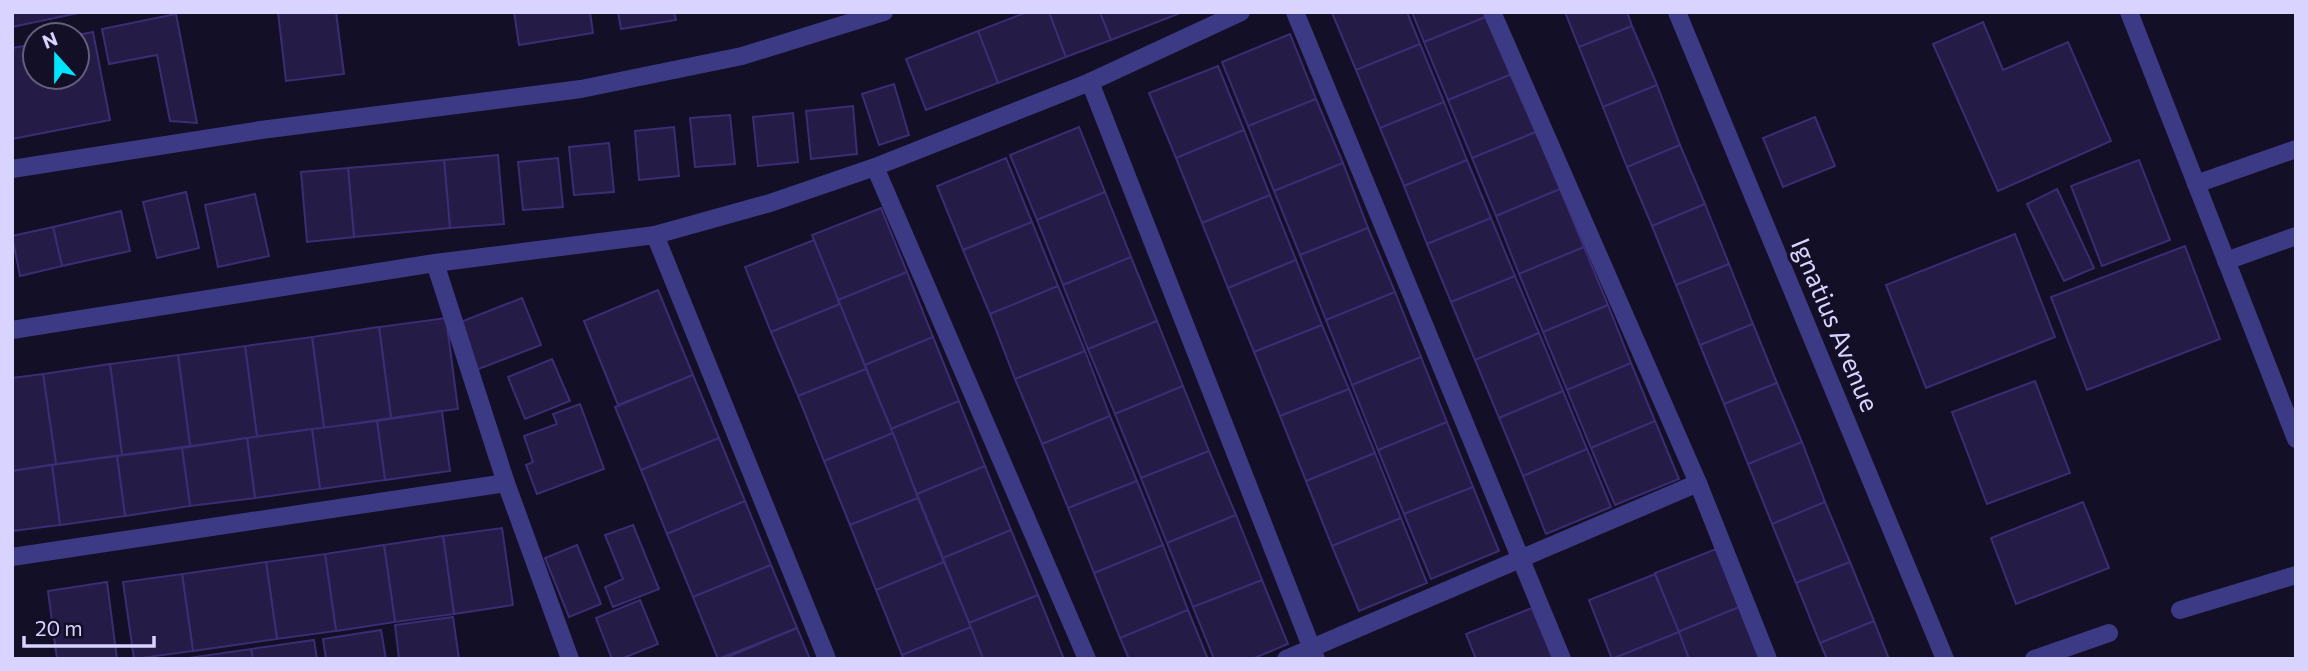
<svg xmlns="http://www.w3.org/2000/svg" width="2308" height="671" font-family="Commissioner,sans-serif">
	<rect width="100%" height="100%" fill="#130f26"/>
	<!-- building -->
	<g fill="#241b47" stroke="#3b2d73" stroke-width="2">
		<path d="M12 12H83L12 27Z"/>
		<path d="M278 12H336L344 74 286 81Z"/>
		<path d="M514 12H590L593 33 519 45Z"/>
		<path d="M618 12H674L676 20 621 29Z"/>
		<path d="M1027 12H1049L1066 57 998 83 978 31Z"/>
		<path d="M1049 12H1100L1111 40 1066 57Z"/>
		<path d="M1100 12H1177L1178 14 1111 40Z"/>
		<path d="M1407 12 1420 44 1356 70 1332 13Z"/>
		<path d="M1412 12H1487L1488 16 1424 42Z"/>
		<path d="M1565 12H1627L1632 26 1579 47Z"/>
		<path d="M176 14 197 123 170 121 157 55 109 64 102 29Z"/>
		<path d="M1488 16 1512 74 1448 100 1424 42Z"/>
		<path d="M1983 22 2003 70 2068 42 2111 141 1998 191 1933 44Z"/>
		<path d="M1632 26 1657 85 1603 107 1579 47Z"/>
		<path d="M978 31 998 83 926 110 906 59Z"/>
		<path d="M93 32 110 120 12 139V48L35 44V77H77V35Z"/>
		<path d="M1290 34 1316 99 1248 126 1222 62Z"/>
		<path d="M1420 44 1444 102 1380 128 1356 70Z"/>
		<path d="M1218 66 1244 130 1176 158 1149 93Z"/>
		<path d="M1512 74 1536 132 1472 158 1448 100Z"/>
		<path d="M894 84 909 135 879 145 862 94Z"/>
		<path d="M1657 85 1680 145 1627 167 1603 107Z"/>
		<path d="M1316 99 1343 163 1274 191 1248 126Z"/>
		<path d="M1444 102 1467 160 1404 186 1380 128Z"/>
		<path d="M853 106 857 154 811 159 806 111Z"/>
		<path d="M793 113 798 162 758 166 753 117Z"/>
		<path d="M730 115 735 164 695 167 690 118Z"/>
		<path d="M1815 117 1835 166 1783 187 1763 138Z"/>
		<path d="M674 127 679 176 639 180 635 131Z"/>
		<path d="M1079 127 1105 192 1037 220 1010 155Z"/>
		<path d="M1244 130 1270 195 1202 223 1176 158Z"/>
		<path d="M1536 132 1560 189 1496 216 1472 158Z"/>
		<path d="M609 143 614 192 574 195 569 147Z"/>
		<path d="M1680 145 1705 204 1652 226 1627 167Z"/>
		<path d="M498 155 504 224 450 228 444 160Z"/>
		<path d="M558 158 563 207 523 210 518 162Z"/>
		<path d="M1006 158 1032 222 963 250 937 186Z"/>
		<path d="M444 160 450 228 354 237 348 168Z"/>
		<path d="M1467 160 1491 218 1427 244 1404 186Z"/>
		<path d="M2139 160 2170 240 2102 266 2071 186Z"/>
		<path d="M1343 163 1368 228 1300 255 1274 191Z"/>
		<path d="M348 168 354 237 307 242 301 172Z"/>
		<path d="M1560 189 1584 247 1519 274 1496 216Z"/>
		<path d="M2057 189 2094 268 2064 281 2027 204Z"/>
		<path d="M186 192 199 248 157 258 143 202Z"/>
		<path d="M1105 192 1131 257 1063 285 1037 220Z"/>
		<path d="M255 194 269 256 218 267 205 205Z"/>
		<path d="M1270 195 1296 260 1228 288 1202 223Z"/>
		<path d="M1705 204 1729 264 1676 285 1652 226Z"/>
		<path d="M881 208 907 272 838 300 812 235Z"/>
		<path d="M121 211 130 251 62 266 53 227Z"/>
		<path d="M1491 218 1515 276 1451 302 1427 244Z"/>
		<path d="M1032 222 1058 286 990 314 963 250Z"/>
		<path d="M53 227 62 266 20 276 12 236Z"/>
		<path d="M1368 228 1395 292 1326 320 1300 255Z"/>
		<path d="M2015 234 2055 337 1926 388 1886 285Z"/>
		<path d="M814 240 840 304 771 332 745 267Z"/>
		<path d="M2185 246 2220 339 2087 390 2051 297Z"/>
		<path d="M1584 247 1608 305 1543 332 1519 274Z"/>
		<path d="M1131 257 1157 321 1088 349 1063 285Z"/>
		<path d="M1296 260 1322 325 1254 352 1228 288Z"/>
		<path d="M1729 264 1753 324 1700 345 1676 285Z"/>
		<path d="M907 272 933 337 865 365 838 300Z"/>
		<path d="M1515 276 1539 333 1475 360 1451 302Z"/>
		<path d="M1058 286 1085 351 1015 379 990 314Z"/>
		<path d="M658 290 693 375 618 405 584 321Z"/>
		<path d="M1395 292 1421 357 1352 385 1326 320Z"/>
		<path d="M522 298 541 345 476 370 458 323Z"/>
		<path d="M840 304 866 369 798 396 771 332Z"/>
		<path d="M1608 305 1631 363 1567 390 1543 332Z"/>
		<path d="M446 318 458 409 391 418 379 327Z"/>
		<path d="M1157 321 1183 386 1115 414 1088 349Z"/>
		<path d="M1753 324 1777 383 1724 404 1700 345Z"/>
		<path d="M1322 325 1349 389 1280 416 1254 352Z"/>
		<path d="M379 327 391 418 324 428 312 337Z"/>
		<path d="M1539 333 1563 391 1499 418 1475 360Z"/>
		<path d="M312 337 324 428 257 437 245 346Z"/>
		<path d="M933 337 959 401 891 429 865 365Z"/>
		<path d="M245 346 257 437 190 446 178 355Z"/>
		<path d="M1085 351 1110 416 1042 444 1015 379Z"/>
		<path d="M178 355 190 446 122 455 110 364Z"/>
		<path d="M1421 357 1447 422 1378 450 1352 385Z"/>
		<path d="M552 359 570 401 525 419 508 377Z"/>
		<path d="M1631 363 1655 421 1591 448 1567 390Z"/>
		<path d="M110 364 122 455 56 464 43 374Z"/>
		<path d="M866 369 893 433 824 461 798 396Z"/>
		<path d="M43 374 56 464 12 471V378Z"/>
		<path d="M693 375 719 438 641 470 615 407Z"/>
		<path d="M2035 381 2070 473 1987 504 1952 412Z"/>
		<path d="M1777 383 1802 442 1748 464 1724 404Z"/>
		<path d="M1183 386 1209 451 1141 478 1115 414Z"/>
		<path d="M1349 389 1375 453 1306 481 1280 416Z"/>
		<path d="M1563 391 1587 449 1523 476 1499 418Z"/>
		<path d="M959 401 985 466 917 494 891 429Z"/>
		<path d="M580 404 604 469 537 494 526 465 533 462 524 436 557 424 553 414Z"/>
		<path d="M442 411 450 471 385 480 377 421Z"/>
		<path d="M1110 416 1137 481 1068 508 1042 444Z"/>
		<path d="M377 421 385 480 320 489 312 429Z"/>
		<path d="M1655 421 1679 479 1615 505 1591 448Z"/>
		<path d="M1447 422 1473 487 1404 514 1378 450Z"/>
		<path d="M312 429 320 489 255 498 247 438Z"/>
		<path d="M893 433 918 498 850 525 824 461Z"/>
		<path d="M247 438 255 498 190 506 182 448Z"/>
		<path d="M719 438 745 501 667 534 641 470Z"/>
		<path d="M1802 442 1825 502 1772 524 1748 464Z"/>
		<path d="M182 448 190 506 125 516 117 456Z"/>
		<path d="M1587 449 1611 507 1546 534 1523 476Z"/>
		<path d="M1209 451 1236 515 1167 543 1141 478Z"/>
		<path d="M1375 453 1401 518 1332 546 1306 481Z"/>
		<path d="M117 456 125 516 60 525 52 465Z"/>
		<path d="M52 465 60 525 12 531V471Z"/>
		<path d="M985 466 1011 530 943 558 917 494Z"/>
		<path d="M1137 481 1163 545 1094 573 1068 508Z"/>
		<path d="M1473 487 1499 551 1431 579 1404 514Z"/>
		<path d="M918 498 944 562 876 590 850 525Z"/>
		<path d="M745 501 771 565 693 597 667 534Z"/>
		<path d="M1825 502 1850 562 1796 583 1772 524Z"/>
		<path d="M2083 502 2109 568 2016 604 1991 538Z"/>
		<path d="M1236 515 1262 580 1193 607 1167 543Z"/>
		<path d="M1401 518 1427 583 1359 611 1332 546Z"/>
		<path d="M633 525 659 589 613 607 605 587 623 579 605 535Z"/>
		<path d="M502 528 513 605 454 614 443 536Z"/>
		<path d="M1011 530 1038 595 969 623 943 558Z"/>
		<path d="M443 536 454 614 395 622 384 545Z"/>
		<path d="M384 545 395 622 336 631 325 554Z"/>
		<path d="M577 545 601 604 569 617 545 558Z"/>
		<path d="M1163 545 1188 610 1120 638 1094 573Z"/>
		<path d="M1721 547 1744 605 1678 632 1655 573Z"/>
		<path d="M325 554 336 631 277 639 266 562Z"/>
		<path d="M266 562 277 639 193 651 182 574Z"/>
		<path d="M944 562 971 627 902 655 876 590Z"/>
		<path d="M1850 562 1874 621 1820 643 1796 583Z"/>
		<path d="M771 565 797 628 718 659 693 597Z"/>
		<path d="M182 574 193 651 134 659 123 582Z"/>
		<path d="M1655 574 1679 632 1612 659 1589 600Z"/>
		<path d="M1262 580 1288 644 1252 659H1214L1193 607Z"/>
		<path d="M107 582 117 659H57L48 591Z"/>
		<path d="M1038 595 1064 659H983L969 623Z"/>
		<path d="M640 600 658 644 621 659H612L596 618Z"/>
		<path d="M1744 605 1765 659H1689L1678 632Z"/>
		<path d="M1532 608 1553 659H1476L1466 634Z"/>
		<path d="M1188 610 1208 659H1129L1120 638Z"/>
		<path d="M453 617 459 659H399L395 625Z"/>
		<path d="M1874 621 1889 659H1827L1820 643Z"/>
		<path d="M971 627 983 659H903L902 655Z"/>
		<path d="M797 628 810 659H723Z"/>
		<path d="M381 630 386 659H326L323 639Z"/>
		<path d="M1679 632 1689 659H1612Z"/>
		<path d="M314 640 317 659H253L251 649Z"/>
		<path d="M251 649 253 659H188V658Z"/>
	</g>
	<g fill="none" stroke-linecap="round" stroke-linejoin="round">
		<!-- minor -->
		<g stroke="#3d3a85" stroke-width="18">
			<path d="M1295 12 1562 659"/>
			<path d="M1492 12 1698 483 1768 659"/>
			<path d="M1677 12 1945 659"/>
			<path d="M2129 12 2296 439"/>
			<path d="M1090 82 1316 659"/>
			<path d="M875 167 1087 659"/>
			<path d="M12 169 261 130 581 89 742 56 884 12"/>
			<path d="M2196 184 2296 149"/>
			<path d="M655 235 827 659"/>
			<path d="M2226 261 2296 236"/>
			<path d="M435 263 506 483 570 659"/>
			<path d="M12 330 435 263 655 235 770 203 875 167 1090 82 1241 12"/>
			<path d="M12 557 506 483"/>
			<path d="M2180 610 2296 575"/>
			<path d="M1286 659 1698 483"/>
			<path d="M2034 659 2109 633"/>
		</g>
	</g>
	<g text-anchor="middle" stroke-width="7" stroke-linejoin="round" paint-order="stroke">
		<!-- street labels -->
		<g font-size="26" fill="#d9d4ff" stroke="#130f26">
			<text transform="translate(1835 325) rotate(67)" y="9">Ignatius Avenue</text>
		</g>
	</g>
	<!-- border -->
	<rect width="2308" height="671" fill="none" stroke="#d9d4ff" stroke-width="28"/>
	<!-- north arrow -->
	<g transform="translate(56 56) rotate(339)"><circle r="33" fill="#130f26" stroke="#625e7d" stroke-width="2"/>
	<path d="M0-5L12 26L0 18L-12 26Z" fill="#00e5ff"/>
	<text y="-10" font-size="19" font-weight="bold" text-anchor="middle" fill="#d9d4ff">N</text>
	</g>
	<!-- scale -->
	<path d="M24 636v10h130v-10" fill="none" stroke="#d9d4ff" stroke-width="3.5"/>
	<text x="35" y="636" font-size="21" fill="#d9d4ff" stroke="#130f26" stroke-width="5" paint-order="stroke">20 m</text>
</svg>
